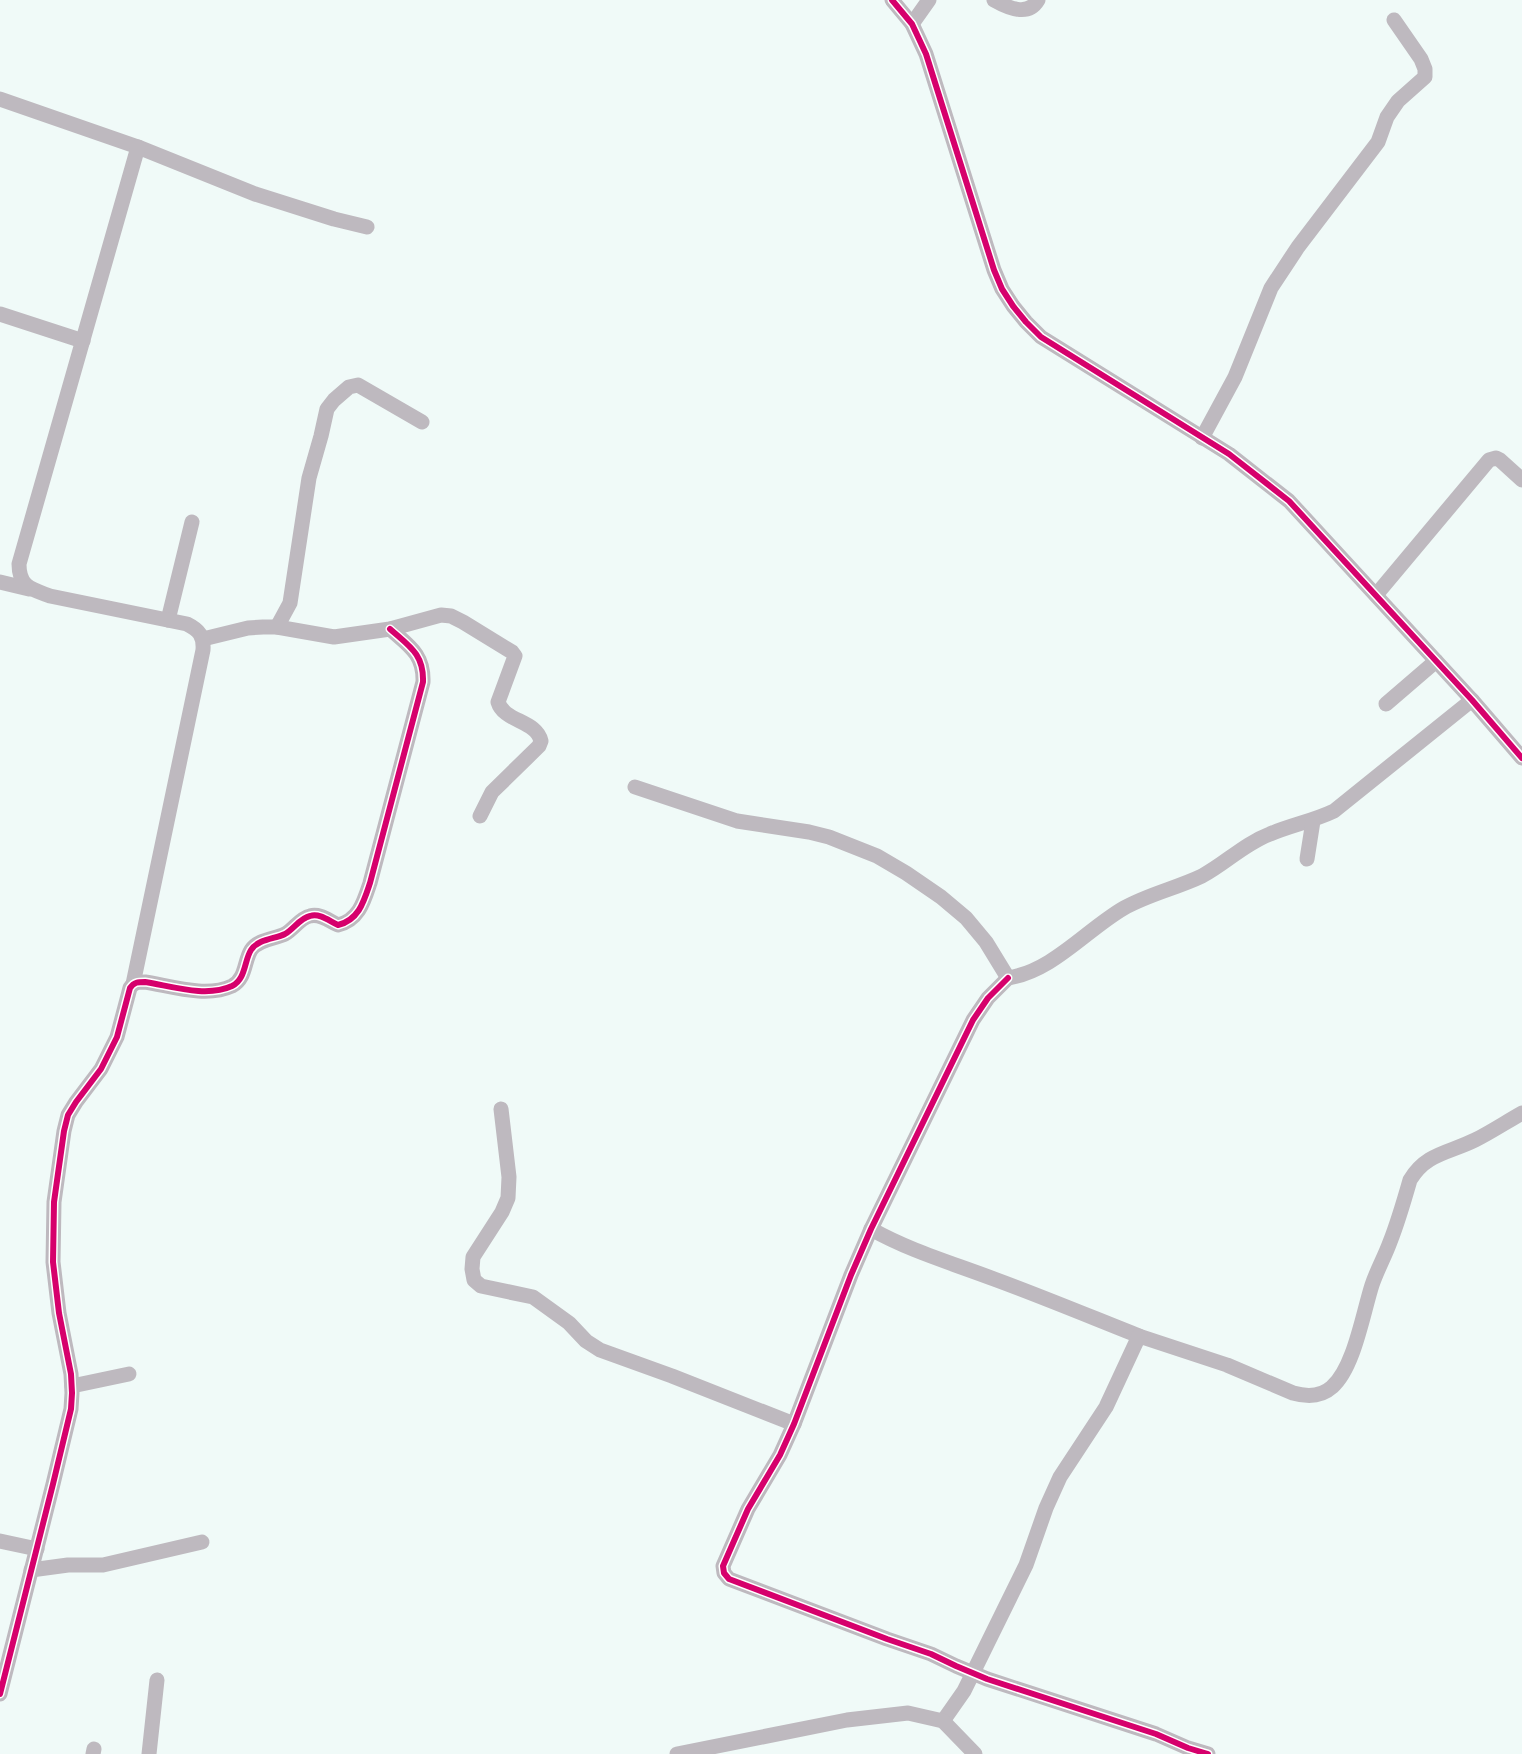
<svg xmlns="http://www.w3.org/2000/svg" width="1522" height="1754" font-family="'Varela Round',sans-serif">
	<rect width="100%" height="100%" fill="#f0faf8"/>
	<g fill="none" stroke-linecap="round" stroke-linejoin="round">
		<!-- minor -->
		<g stroke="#beb9bf" stroke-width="15">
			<path d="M892 0 912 24 926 54 994 270 1002 289 1013 306 1026 322 1041 337 1229 454 1289 501 1472 700 1522 758"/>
			<path d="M994 0C1008 8 1028 17 1038 0"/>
			<path d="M912 24 929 0"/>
			<path d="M0 99 138 147 255 194 334 219 367 227"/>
			<path d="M0 314 83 341"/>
			<path d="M1202 438 1235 377 1271 288 1298 247 1378 142 1387 117 1398 101 1425 77V69L1421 59 1394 20"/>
			<path d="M0 582 29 589"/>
			<path d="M1376 595 1489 460 1496 458 1500 460 1522 480"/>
			<path d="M168 620 192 522"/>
			<path d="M277 627 290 603 309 478 321 436 327 409 334 400 349 387 358 385 422 422"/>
			<path d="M203 639 248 628 263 627H277L334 637 390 629 441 615 451 616 463 622 512 652 515 656 498 702C504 722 536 720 541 741L539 746 492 792 480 816"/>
			<path d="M1386 704 1436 661"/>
			<path d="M635 787 737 821 809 832 829 837 877 856 906 873 941 897 966 918 986 942 1008 978C1053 971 1086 930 1124 908 1149 894 1177 888 1202 876 1226 863 1244 844 1270 834 1291 825 1313 821 1334 811L1472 700"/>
			<path d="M1307 859 1313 821"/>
			<path d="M1008 978 988 998 973 1020 871 1229 851 1275 794 1424 780 1455 748 1509 723 1566 724 1573 729 1579 887 1639 931 1654 956 1666 987 1679 1156 1734 1188 1748 1208 1754"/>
			<path d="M133 984 203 650C204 636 199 630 187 624L50 596C31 589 19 587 19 564L138 147"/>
			<path d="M501 1109 509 1177 508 1198 502 1212 473 1257 472 1269 474 1280 481 1286 533 1297 569 1323 586 1341 600 1350 672 1376 794 1424"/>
			<path d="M871 1229C910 1251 952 1263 994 1279 1043 1297 1091 1317 1139 1336"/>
			<path d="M72 1386 129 1374"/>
			<path d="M0 1541 37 1549"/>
			<path d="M31 1570 68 1565H103L202 1542"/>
			<path d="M0 1694 53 1484 71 1409 72 1393 71 1374 59 1313 53 1262 54 1202 64 1131 68 1115 76 1102 101 1069 117 1037 130 988C134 982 138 982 145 982 171 986 206 998 232 986 246 979 244 961 251 950 258 939 275 939 285 934 294 929 300 918 310 916 320 913 329 921 338 925 359 920 364 901 370 883L423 682C424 654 409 646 390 629"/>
			<path d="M943 1721 964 1691 1026 1565 1046 1508 1060 1477 1106 1407 1139 1336 1227 1365 1293 1393C1307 1397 1321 1397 1332 1387 1354 1368 1363 1313 1372 1285 1377 1270 1385 1256 1390 1242 1398 1222 1404 1201 1410 1180 1426 1153 1449 1153 1475 1140 1491 1132 1506 1122 1522 1113"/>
			<path d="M93 1754 94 1749"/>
			<path d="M149 1754 157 1680"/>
			<path d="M677 1754 847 1720 908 1713 943 1721 975 1754"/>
		</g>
		<defs>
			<g id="cycleway">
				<path d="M892 0 912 24 926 54 994 270 1002 289 1013 306 1026 322 1041 337 1229 454 1289 501 1472 700 1522 758"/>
				<path d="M1008 978 988 998 973 1020 871 1229 851 1275 794 1424 780 1455 748 1509 723 1566 724 1573 729 1579 887 1639 931 1654 956 1666 987 1679 1156 1734 1188 1748 1208 1754"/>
				<path d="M0 1694 53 1484 71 1409 72 1393 71 1374 59 1313 53 1262 54 1202 64 1131 68 1115 76 1102 101 1069 117 1037 130 988C134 982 138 982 145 982 171 986 206 998 232 986 246 979 244 961 251 950 258 939 275 939 285 934 294 929 300 918 310 916 320 913 329 921 338 925 359 920 364 901 370 883L423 682C424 654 409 646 390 629"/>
			</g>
		</defs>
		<!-- cycleway casing -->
		<use href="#cycleway" stroke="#fff" stroke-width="9"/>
		<!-- cycleway -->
		<use href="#cycleway" stroke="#d6006c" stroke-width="6"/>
	</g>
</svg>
